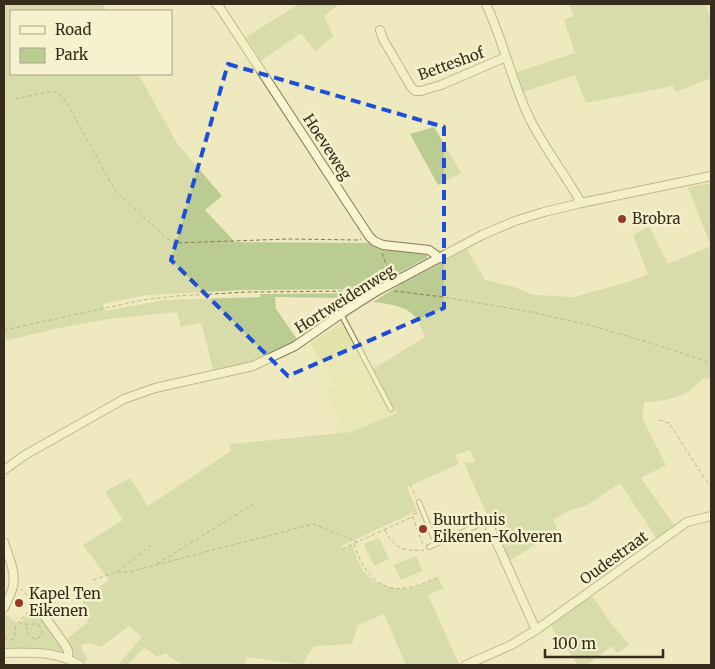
<svg xmlns="http://www.w3.org/2000/svg" width="715" height="669" font-family="Merriweather,serif">
	<rect width="100%" height="100%" fill="#eee9be"/>
	<!-- farmland -->
	<path fill="#e3e4ab" d="M347 318 398 413 352 432 338 434 333 425 340 422 325 390 335 385 310 344Z"/>
	<!-- green -->
	<g fill="#bbcc92">
		<path d="M4 4H102L107 11H11V74H138L177 143 222 196 205 210 235 242 369 243C387 253 405 248 425 252L427 254V258L402 271 372 289 243 290 147 295 103 304 105 311 164 300 260 297V294L366 293 346 307 339 298 275 297 276 309 297 339C288 345 280 351 270 356 253 363 231 369 213 372L208 348 201 323 181 327 177 312 108 319 59 328 4 341Z"/>
		<path d="M299 4H339L324 16 333 36 315 51 301 33 261 61 246 37Z"/>
		<path d="M569 4H706L711 20V78L676 92 673 86 586 103 575 75 523 92 517 72 575 53 564 20 574 16Z"/>
		<path d="M434 127 461 173 438 185 410 134Z"/>
		<path d="M711 183V378L702 379C687 398 667 401 644 402L642 418 666 465 641 478 674 525 657 539 620 483 586 506 570 510 553 520 558 530 508 562 464 463 475 462 470 450 455 455 459 464 407 487 417 511 341 546 342 549 352 545C355 552 357 560 361 567 371 585 397 593 416 587 423 584 431 580 438 577L443 588 428 595 459 664 457 665H406L384 614 358 625 352 644 314 646 302 665 247 657 244 665H184L171 658 166 653 157 657 144 647 128 665H118L142 637 129 626 101 647 90 643 82 645 81 648 88 660 86 662 75 657 72 653 68 643 69 637 88 622 86 614 88 608 81 599 109 580 83 545 123 520 105 492 130 478 148 506 231 451 230 444 352 432 397 413 373 369 425 337C422 331 420 323 416 318 406 305 388 304 373 302L403 283 467 249 485 280 514 287 534 295 574 297 631 281 648 274 633 235 649 226 668 264 711 246 688 187Z"/>
		<path d="M379 538 389 559 374 566 364 544Z"/>
		<path d="M416 556 422 571 401 580 394 565Z"/>
		<path d="M592 596 610 622 629 645 617 653 611 646 587 665H578L550 625Z"/>
		<path d="M35 607 64 647V653L62 654C43 647 24 648 4 650L5 614 19 625Z"/>
	</g>
	<g fill="none" stroke-linecap="round" stroke-linejoin="round">
		<defs>
			<g id="lane">
				<path d="M341 314 391 409"/>
				<path d="M419 502 436 544"/>
				<path d="M429 547 487 521"/>
			</g>
			<g id="street">
				<path d="M216 4 220 8 369 236 374 241 383 245 429 250 440 258"/>
				<path d="M486 4C503 40 511 79 528 115 542 146 565 173 581 203"/>
				<path d="M380 30 383 39 411 87 415 91H421L441 85 506 57"/>
				<path d="M4 470 25 455 124 399 155 388 253 366 295 346 341 314 377 291 482 235 515 221 544 212 581 203 711 176"/>
				<path d="M487 521 536 630"/>
				<path d="M4 542C8 556 16 571 13 586 12 593 7 601 4 608"/>
				<path d="M38 607 65 645 68 651V658"/>
				<path d="M4 653C33 653 53 650 80 665"/>
				<path d="M466 665 511 645 536 630 687 522 711 516"/>
			</g>
		</defs>
		<!-- lane casing -->
		<use href="#lane" stroke="#877957" stroke-width="6"/>
		<!-- street casing -->
		<use href="#street" stroke="#877957" stroke-width="10"/>
		<!-- path -->
		<g stroke="#877957" stroke-width="1" stroke-dasharray="4 2.5" stroke-linecap="butt">
			<path d="M15 99 52 91 60 94 69 107 115 190 165 237 175 243 289 239 358 240 361 239"/>
			<path d="M382 253 388 269 390 275"/>
			<path d="M394 291 444 297 531 312 590 325 654 344 697 358 711 364"/>
			<path d="M4 330 143 300 175 296 247 292 362 291"/>
			<path d="M659 420 669 423 705 479 711 487"/>
			<path d="M410 484 416 497"/>
			<path d="M417 513 412 515 423 545"/>
			<path d="M385 530C393 548 405 552 424 550"/>
			<path d="M354 544C357 552 360 561 365 568 368 574 373 578 378 582 398 596 421 585 440 576"/>
			<path d="M342 549 412 517"/>
			<path d="M157 564 255 503"/>
			<path d="M117 572H129L313 524 358 542"/>
			<path d="M93 580 117 572 151 545"/>
			<path d="M20 590 21 589 33 601"/>
			<path d="M19 622C25 627 32 622 39 625L42 631 38 639H35C28 636 27 632 26 625"/>
			<path d="M4 637 10 640 14 638 16 625 30 610"/>
		</g>
		<!-- lane -->
		<use href="#lane" stroke="#f9f5d1" stroke-width="4"/>
		<!-- street -->
		<use href="#street" stroke="#f9f5d1" stroke-width="8"/>
	</g>
	<!-- marked area -->
	<path d="M0 0H715V669H0ZM228 64 444 127V308L288 376 171 260Z" fill="#eee9be" fill-opacity=".55" fill-rule="evenodd"/>
	<path fill="none" stroke="#1d4ed8" stroke-width="4" stroke-dasharray="10 6" stroke-linejoin="round" d="M228 64 444 127V308L288 376 171 260Z"/>
	<!-- markers -->
	<g fill="#973926" stroke="#f6f1ce" stroke-width="2">
		<circle cx="622" cy="219" r="5"/>
		<circle cx="423" cy="529" r="5"/>
		<circle cx="19" cy="603" r="5"/>
	</g>
	<g text-anchor="middle" stroke-width="5" stroke-linejoin="round" paint-order="stroke">
		<!-- street labels -->
		<g font-size="15" fill="#362d1c" stroke="#f6f1ce">
			<text transform="translate(451 64) rotate(-20)" y="5">Betteshof</text>
			<text transform="translate(327 147) rotate(57)" y="5">Hoeveweg</text>
			<text transform="translate(345 299) rotate(-32)" y="5">Hortweidenweg</text>
			<text transform="translate(614 558) rotate(-36)" y="5">Oudestraat</text>
		</g>
		<!-- poi labels -->
		<g font-size="15" fill="#362d1c" stroke="#f6f1ce" text-anchor="start">
			<text x="632" y="224">Brobra</text>
			<text x="433" y="525">Buurthuis<tspan x="433" dy="17">Eikenen-Kolveren</tspan></text>
			<text x="29" y="599">Kapel Ten<tspan x="29" dy="17">Eikenen</tspan></text>
		</g>
	</g>
	<!-- border -->
	<rect width="715" height="669" fill="none" stroke="#362d1c" stroke-width="10"/>
	<!-- legend -->
	<rect x="10" y="10" width="162" height="65" fill="#f6f1ce" stroke="#a9a387"/>
	<rect x="20" y="26" width="25" height="8" fill="#f9f5d1" stroke="#a9a387"/>
	<text x="55" y="35" font-size="15" fill="#362d1c">Road</text>
	<rect x="20" y="48" width="25" height="15" fill="#bbcc92" stroke="#a9a387"/>
	<text x="55" y="60" font-size="15" fill="#362d1c">Park</text>
	<!-- scale -->
	<path d="M545 649v8h118v-8" fill="none" stroke="#362d1c" stroke-width="2.5"/>
	<text x="552" y="649" font-size="15" fill="#362d1c" stroke="#f6f1ce" stroke-width="4" paint-order="stroke">100 m</text>
</svg>
